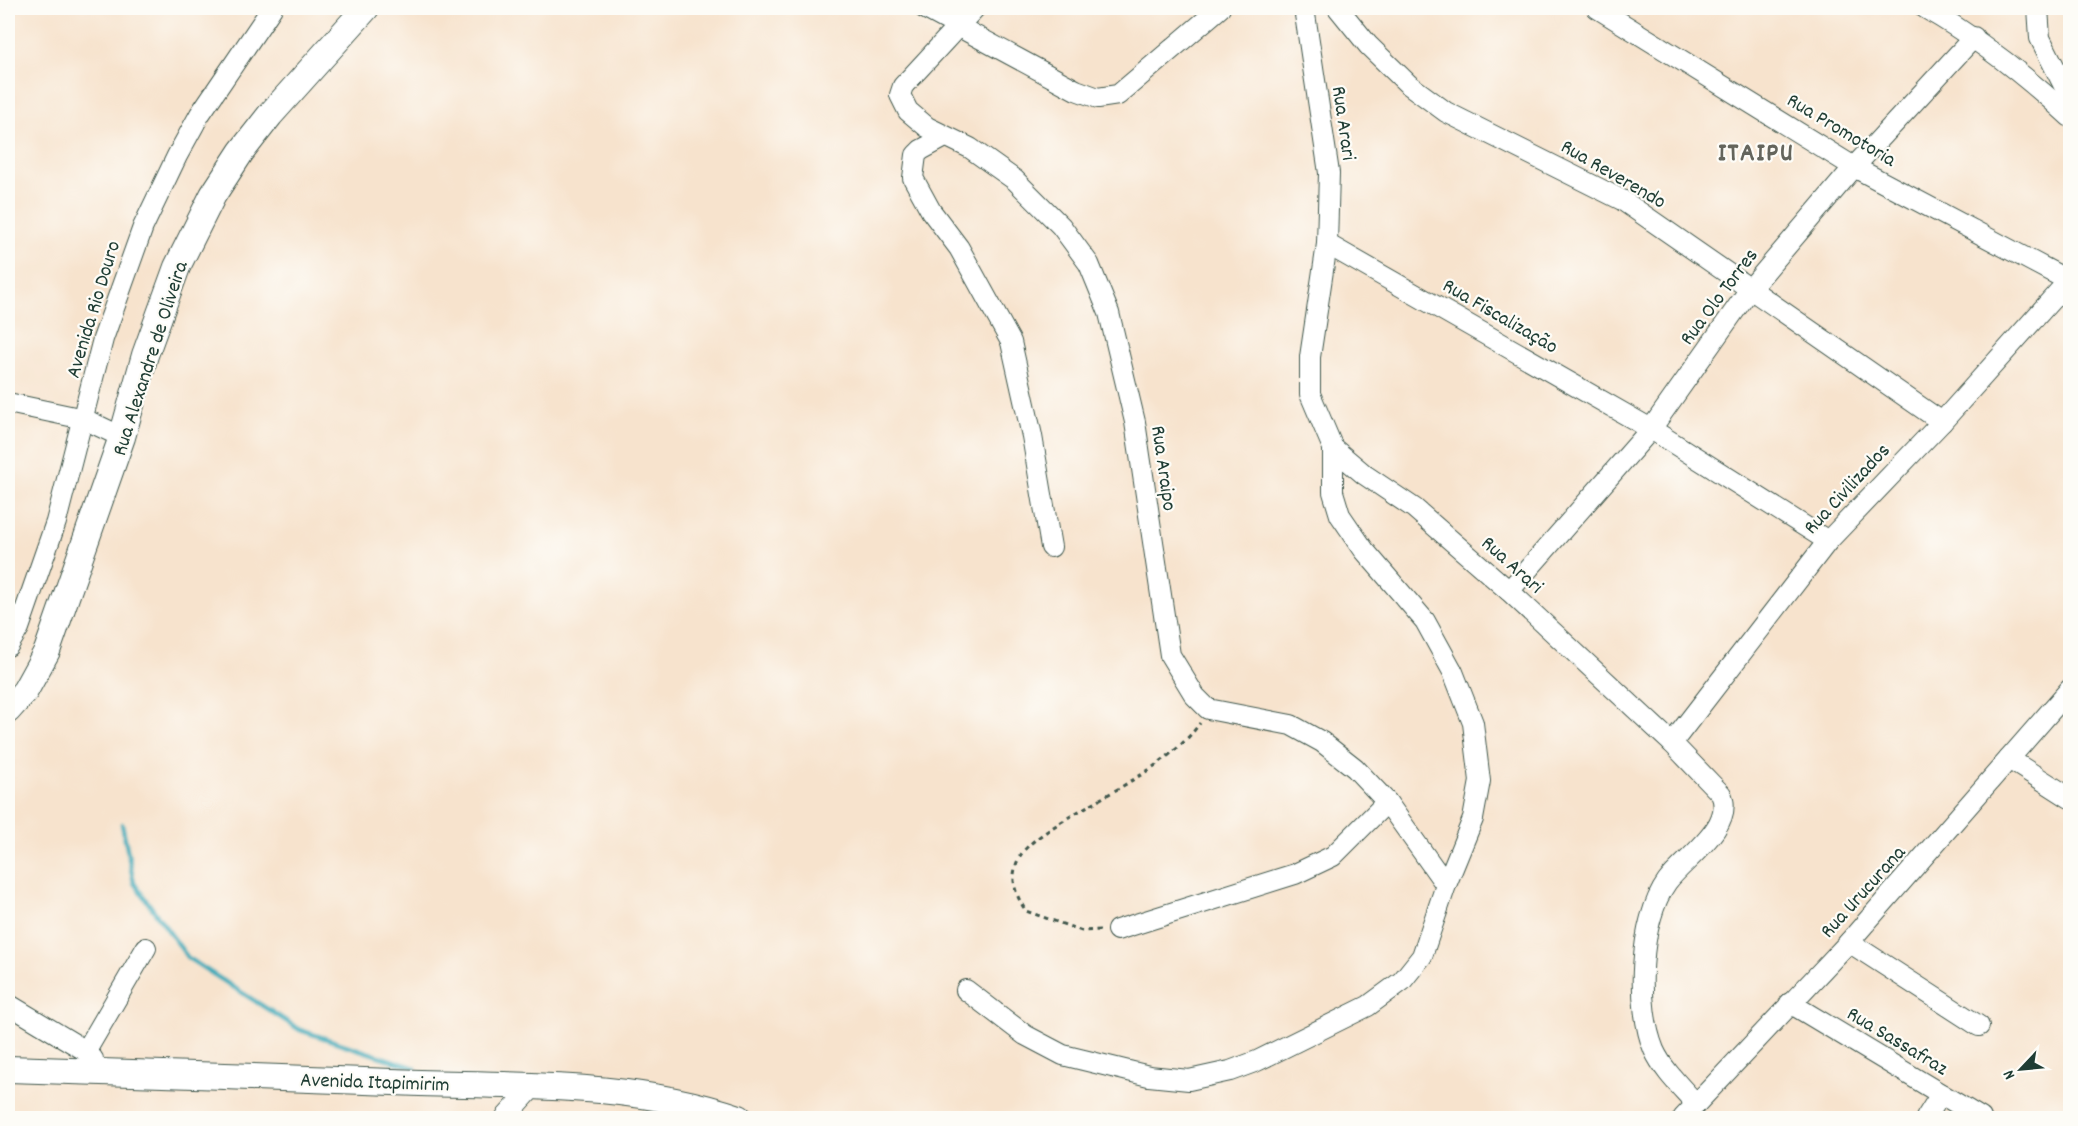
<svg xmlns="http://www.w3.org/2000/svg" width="2078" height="1126" font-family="Dekko,sans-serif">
	<rect width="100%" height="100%" fill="#fdfcf7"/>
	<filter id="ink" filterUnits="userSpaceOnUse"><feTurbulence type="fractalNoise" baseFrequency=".0167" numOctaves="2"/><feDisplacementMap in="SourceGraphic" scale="12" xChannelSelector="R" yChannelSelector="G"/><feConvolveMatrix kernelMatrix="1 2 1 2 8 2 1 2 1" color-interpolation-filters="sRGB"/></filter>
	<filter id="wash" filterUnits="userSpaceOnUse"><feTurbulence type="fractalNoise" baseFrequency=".008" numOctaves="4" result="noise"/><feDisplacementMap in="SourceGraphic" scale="24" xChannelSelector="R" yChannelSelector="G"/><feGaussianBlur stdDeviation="1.35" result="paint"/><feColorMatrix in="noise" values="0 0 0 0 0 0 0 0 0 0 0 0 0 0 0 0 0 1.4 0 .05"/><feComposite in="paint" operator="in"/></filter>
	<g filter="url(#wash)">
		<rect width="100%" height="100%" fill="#f7e3cd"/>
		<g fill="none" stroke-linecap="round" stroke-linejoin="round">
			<!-- stream -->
			<path stroke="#3aa9b8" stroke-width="4.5" d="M122 824 134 883 188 958 300 1030 415 1068"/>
		</g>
	</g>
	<g filter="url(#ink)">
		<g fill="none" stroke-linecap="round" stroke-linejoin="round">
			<defs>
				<g id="minor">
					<path d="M924 8 1076 90 1098 98 1118 95 1220 8"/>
					<path d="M975 8 903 86 900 95 908 111 927 127 970 148 1015 180 1061 226 1089 264 1109 313 1135 422 1170 655 1195 696 1208 709 1291 725 1322 742 1355 768 1387 802 1446 885"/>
					<path d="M1304 8 1329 173 1327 244 1310 357V394L1333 448 1365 475 1414 508 1509 591 1672 743 1721 794C1736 826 1684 859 1667 882 1639 921 1636 1007 1654 1050 1663 1070 1682 1088 1696 1104"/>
					<path d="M1338 8 1368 45 1408 84 1446 112 1622 200 1942 422"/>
					<path d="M1597 8 1854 167 2069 281"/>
					<path d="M1925 8C1979 39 2025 75 2070 117"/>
					<path d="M2038 8 2040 38 2070 98"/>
					<path d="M945 137 921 150 916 155 913 178 931 211 959 248 1011 342 1032 436 1051 547"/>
					<path d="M1327 244 1651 429 1828 541"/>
					<path d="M8 403 84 419 122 437"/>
					<path d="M1509 591 1651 429 1750 289 1854 167 1974 37"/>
					<path d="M8 646 19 628 56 522 103 339 143 227 177 156 200 114 272 8"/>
					<path d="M1672 743 1828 541 1942 422 2070 279"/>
					<path d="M2009 759 2070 798"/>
					<path d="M1117 930 1295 874 1333 856 1387 802"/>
					<path d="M1849 942 1979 1026"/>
					<path d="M966 990 1025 1035 1063 1055 1149 1076 1189 1080 1230 1071 1257 1061 1368 1006 1402 981 1422 956 1446 885 1473 819 1480 781 1473 723 1453 672 1425 621 1364 550 1340 515 1333 492V448"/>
					<path d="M1790 1003 1981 1118"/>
					<path d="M8 1004 86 1051 93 1059"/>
					<path d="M86 1051 146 948"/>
					<path d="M505 1118 533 1087"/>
					<path d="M1683 1118 1849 942 2070 689"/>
					<path d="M1926 1118 1941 1094"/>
				</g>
				<g id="major">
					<path d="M8 710 25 691 47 651 122 437 145 355 177 267 213 195 241 152 270 115 366 8"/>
					<path d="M8 1069C145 1073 283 1078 420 1083 527 1086 637 1083 739 1118"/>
				</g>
			</defs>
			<!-- minor casing -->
			<use href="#minor" stroke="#3f564b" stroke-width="22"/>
			<!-- major casing -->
			<use href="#major" stroke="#3f564b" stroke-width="28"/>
			<!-- path -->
			<path stroke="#3f564b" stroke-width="3" stroke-dasharray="4.5 4.5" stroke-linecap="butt" d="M1100 930 1082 931 1026 911C1014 893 1009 876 1020 856 1028 843 1046 832 1058 824 1104 794 1168 768 1200 723"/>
			<!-- minor -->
			<use href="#minor" stroke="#fff" stroke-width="20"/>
			<!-- major -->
			<use href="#major" stroke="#fff" stroke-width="26"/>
		</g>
	</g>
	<g text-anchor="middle" stroke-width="4.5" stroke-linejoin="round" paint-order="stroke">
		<!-- street labels -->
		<g font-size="21" fill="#1f3d34" stroke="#fdfcf7">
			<text transform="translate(1345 123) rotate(82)" y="7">Rua Arari</text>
			<text transform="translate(1842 129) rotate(31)" y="7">Rua Promotoria</text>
			<text transform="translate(1614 173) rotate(30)" y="7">Rua Reverendo</text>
			<text transform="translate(1718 296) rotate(-53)" y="7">Rua Olo Torres</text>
			<text transform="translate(92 309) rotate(-73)" y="7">Avenida Rio Douro</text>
			<text transform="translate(1501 315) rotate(30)" y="7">Rua Fiscalização</text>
			<text transform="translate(149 358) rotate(-72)" y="7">Rua Alexandre de Oliveira</text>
			<text transform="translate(1165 468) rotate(82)" y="7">Rua Araipo</text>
			<text transform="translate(1846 488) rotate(-47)" y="7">Rua Civilizados</text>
			<text transform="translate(1513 564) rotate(42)" y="7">Rua Arari</text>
			<text transform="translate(1862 891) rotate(-48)" y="7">Rua Urucurana</text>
			<text transform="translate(1898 1040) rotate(31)" y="7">Rua Sassafraz</text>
			<text transform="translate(375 1081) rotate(2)" y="7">Avenida Itapimirim</text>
		</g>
		<!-- district labels -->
		<g font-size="27" font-weight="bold" letter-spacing="1.5" fill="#64655c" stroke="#fdfcf7">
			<text x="1756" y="160">ITAIPU</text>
		</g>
	</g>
	<!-- margin -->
	<rect width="2078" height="1126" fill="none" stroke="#fdfcf7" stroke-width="30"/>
	<!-- north arrow -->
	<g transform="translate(2021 1069) rotate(244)" stroke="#fdfcf7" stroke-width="4.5" paint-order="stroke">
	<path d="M0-4.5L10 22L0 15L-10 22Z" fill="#1f3d34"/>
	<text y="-9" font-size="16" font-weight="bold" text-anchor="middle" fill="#1f3d34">N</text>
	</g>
</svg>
